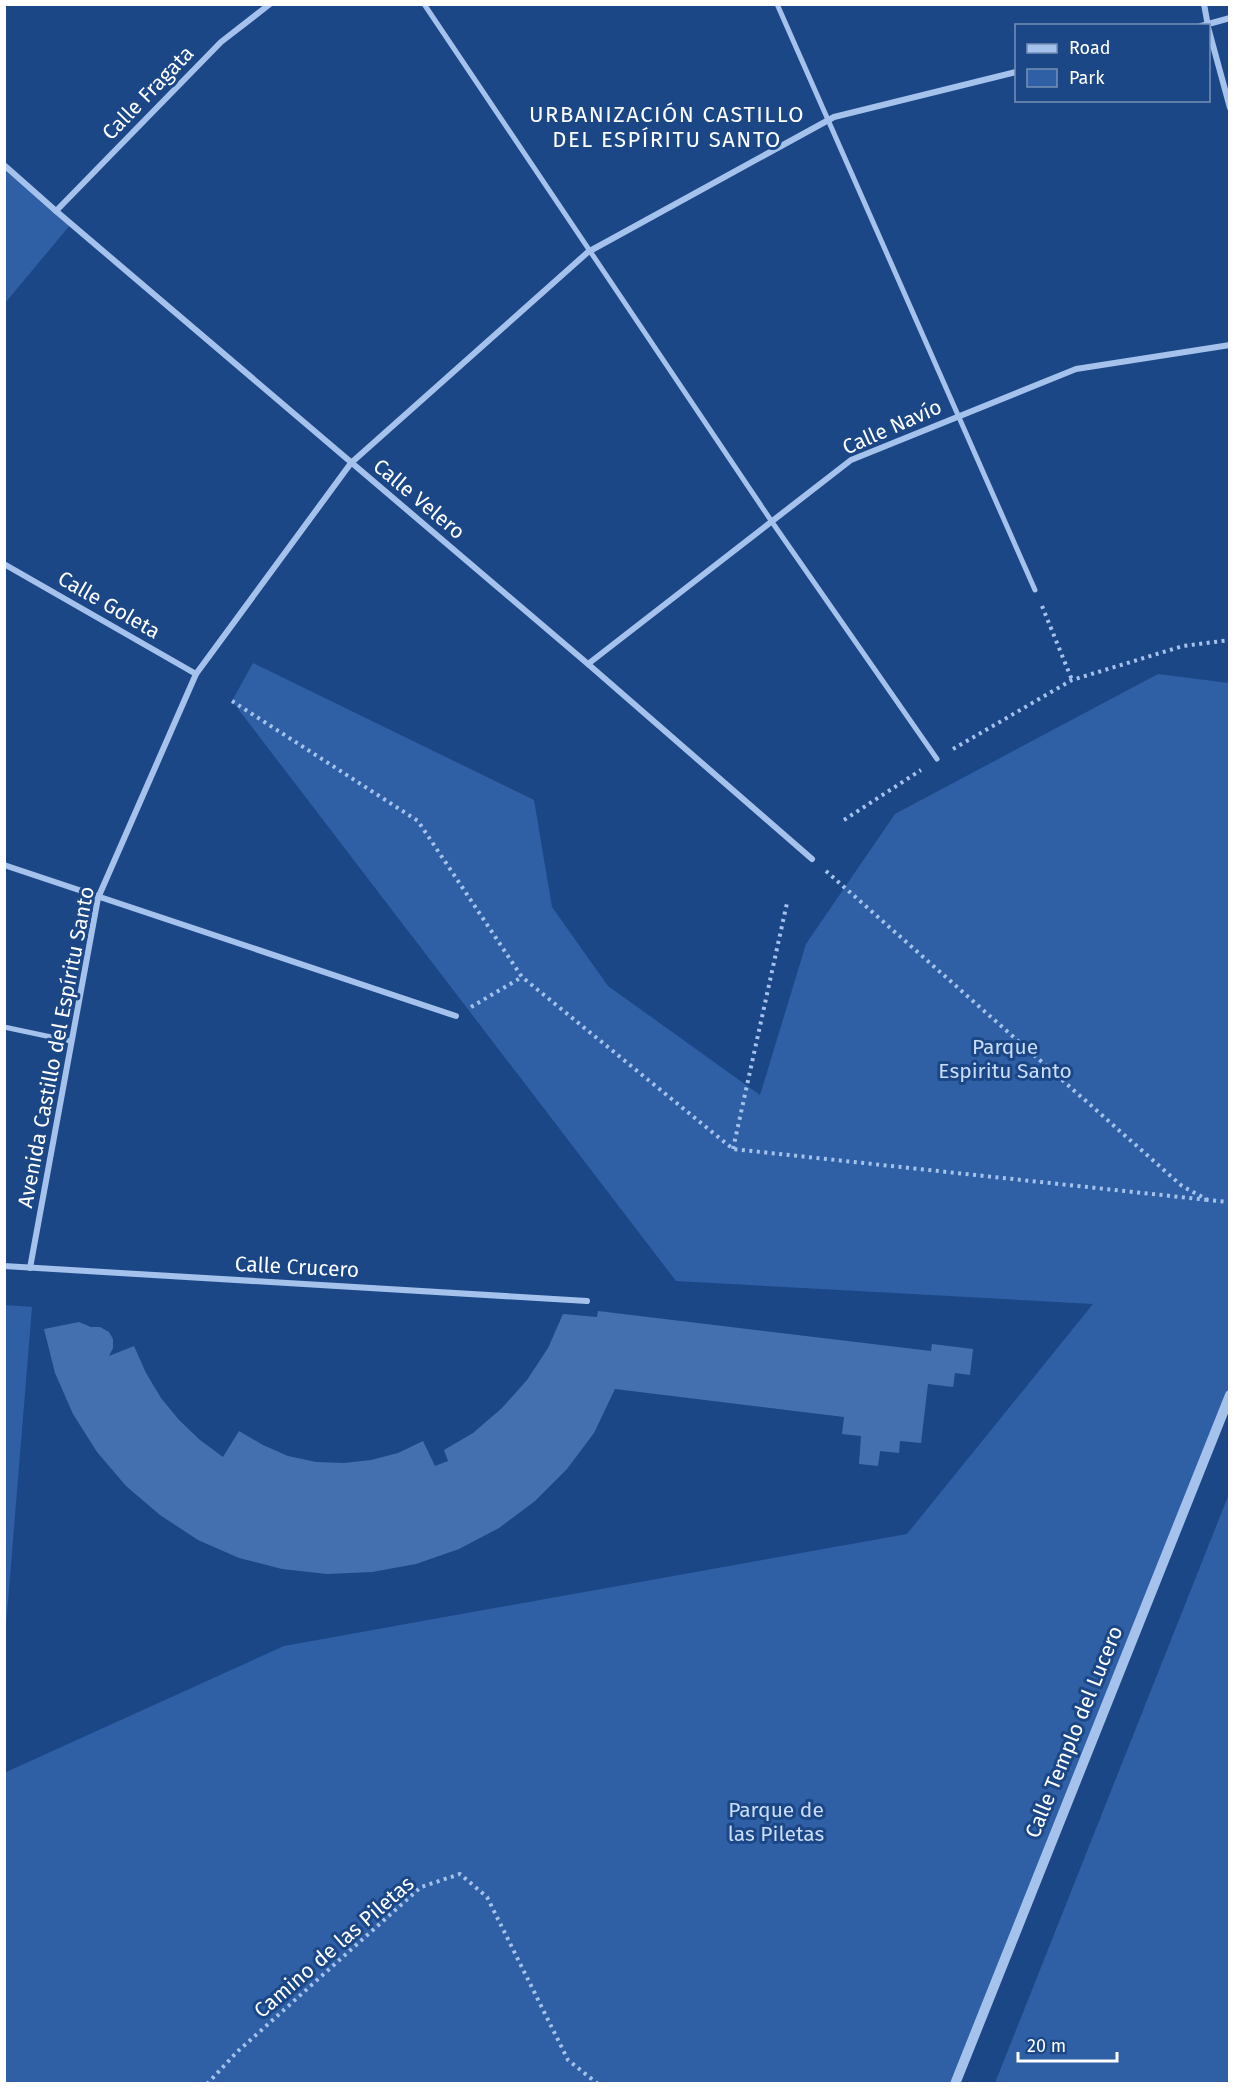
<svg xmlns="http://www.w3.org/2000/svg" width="1234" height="2088" font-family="'Fira Sans',sans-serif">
	<rect width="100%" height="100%" fill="#1c4787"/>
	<!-- green -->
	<g fill="#2f60a5">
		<path d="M5 165 71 224 5 303Z"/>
		<path d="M253 663 534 800 552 907 608 986 760 1095 806 944 895 814 1158 674 1229 683V1395L955 2083H5L4 1773 284 1646 907 1534 1093 1304 676 1281 232 701Z"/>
		<path d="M5 1305 32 1307 5 1638 4 1305Z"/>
		<path d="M1229 1494V2083H994H995Z"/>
	</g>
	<!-- building -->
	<path fill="#4470b0" d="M598 1311 931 1351 932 1344 973 1349 970 1375 955 1373 953 1387 928 1384 921 1443 900 1441 899 1453 880 1451 878 1466 859 1464 861 1436 842 1434 844 1417 615 1389 594 1433 567 1469 535 1501 499 1528 459 1549 416 1564 372 1572 327 1574 282 1569 239 1558 198 1540 160 1515 126 1486 97 1452 73 1414 55 1373 44 1329 79 1322 91 1327H100L109 1332 113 1339V1348L109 1356 134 1346 146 1373 161 1398 179 1420 200 1440 223 1457 239 1431 263 1445 288 1456 316 1462 344 1463 371 1460 398 1453 423 1441 435 1466 448 1461 444 1450 473 1433 502 1408 527 1380 548 1348 563 1314 597 1317Z"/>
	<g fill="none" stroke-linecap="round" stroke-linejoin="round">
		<!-- path -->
		<g stroke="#a4c2ec" stroke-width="4" stroke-dasharray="3 4.5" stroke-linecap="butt">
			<path d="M1042 606 1072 680"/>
			<path d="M232 701 418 821 522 977 733 1149 1208 1200"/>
			<path d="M953 749 1072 680 1183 646 1230 640"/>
			<path d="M844 820 921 770"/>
			<path d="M826 871 1182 1186 1208 1200 1230 1202"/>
			<path d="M471 1007 522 977"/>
			<path d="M733 1149 787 903"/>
			<path d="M207 2084 238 2051 421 1887 460 1874 487 1897 568 2060 598 2084"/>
		</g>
		<!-- pedestrian -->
		<g stroke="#a4c2ec" stroke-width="5">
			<path d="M424 4 772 522 937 759"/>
			<path d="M777 4 1035 590"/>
			<path d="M4 1027 70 1041"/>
		</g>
		<!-- minor -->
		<g stroke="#a4c2ec" stroke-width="6">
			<path d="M1204 4 1208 26"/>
			<path d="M1201 26 1230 18"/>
			<path d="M1208 27 1230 108"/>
			<path d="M4 165 56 211 588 664 812 859"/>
			<path d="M56 211 221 42 270 4"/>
			<path d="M4 564 196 674"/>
			<path d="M588 664 851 460 1076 369 1230 345"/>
			<path d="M4 865 456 1016"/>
			<path d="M4 1266 587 1301"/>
			<path d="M30 1268 98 898 196 674 351 463 588 252 834 117 1016 72"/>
		</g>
		<!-- tertiary -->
		<path stroke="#a4c2ec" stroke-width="10" d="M955 2084 1230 1395"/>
	</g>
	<g text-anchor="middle" stroke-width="6" stroke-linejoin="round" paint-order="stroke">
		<!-- street labels -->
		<g font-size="21" fill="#fff" stroke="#1c4787">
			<text transform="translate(148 93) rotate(-46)" y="7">Calle Fragata</text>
			<text transform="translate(892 427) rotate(-24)" y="7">Calle Navío</text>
			<text transform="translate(419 499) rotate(40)" y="7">Calle Velero</text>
			<text transform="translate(109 605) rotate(30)" y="7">Calle Goleta</text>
			<text transform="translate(56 1047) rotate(-79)" y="7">Avenida Castillo del Espíritu Santo</text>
			<text transform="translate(297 1267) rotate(3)" y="7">Calle Crucero</text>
			<text transform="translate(1074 1732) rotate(-68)" y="7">Calle Templo del Lucero</text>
			<text transform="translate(334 1947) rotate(-41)" y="7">Camino de las Piletas</text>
		</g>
		<!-- park labels -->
		<g font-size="21" fill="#c9ddf8" stroke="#1c4787">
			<text x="1005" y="1054">Parque<tspan x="1005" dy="24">Espiritu Santo</tspan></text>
			<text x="776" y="1817">Parque de<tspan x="776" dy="24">las Piletas</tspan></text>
		</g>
		<!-- neighbourhood labels -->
		<g font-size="22" letter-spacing="1.5" fill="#fff" stroke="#1c4787">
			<text x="667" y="122">URBANIZACIÓN CASTILLO<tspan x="667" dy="25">DEL ESPÍRITU SANTO</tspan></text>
		</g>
	</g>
	<!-- border -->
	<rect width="1234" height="2088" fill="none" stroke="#ffffff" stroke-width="12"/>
	<!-- legend -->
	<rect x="1015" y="24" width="195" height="78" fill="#1c4787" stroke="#7791b7" stroke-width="1.5"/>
	<rect x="1027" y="44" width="30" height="9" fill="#a4c2ec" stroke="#7791b7" stroke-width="1.5"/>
	<text x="1069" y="54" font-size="18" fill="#ffffff">Road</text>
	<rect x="1027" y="69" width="30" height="18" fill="#2f60a5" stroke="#7791b7" stroke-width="1.5"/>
	<text x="1069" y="84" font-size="18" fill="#ffffff">Park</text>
	<!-- scale -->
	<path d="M1018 2052v9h99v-9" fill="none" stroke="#ffffff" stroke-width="3"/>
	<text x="1027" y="2052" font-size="18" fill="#ffffff" stroke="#1c4787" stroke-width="4.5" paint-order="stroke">20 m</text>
</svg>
